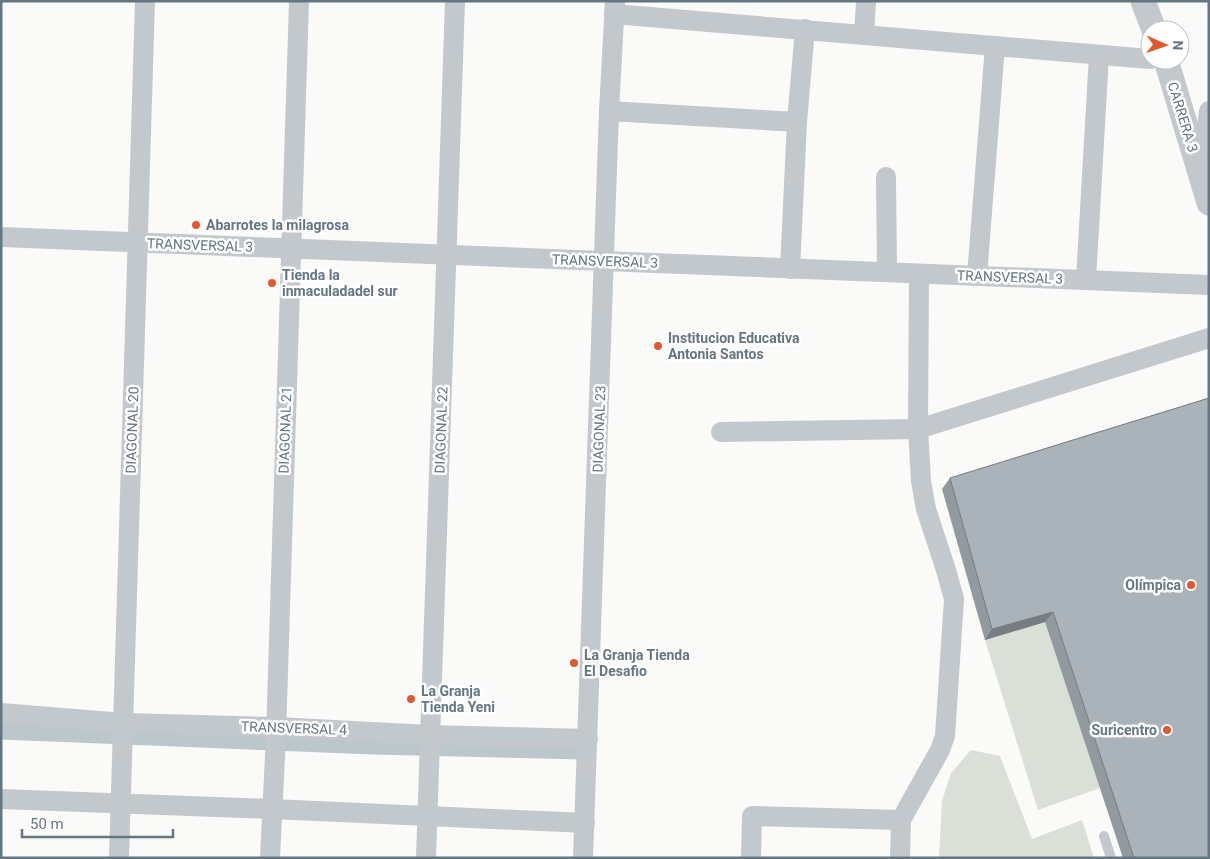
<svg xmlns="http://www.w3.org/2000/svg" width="1210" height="859" font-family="Roboto,sans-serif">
	<rect width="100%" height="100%" fill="#fafaf8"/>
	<!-- green -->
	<g fill="#dadfd7">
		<path d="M1045 622 1100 788 1038 810 985 640Z"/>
		<path d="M971 750 1000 756 1032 839 1082 820 1094 858H939L942 801 951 773Z"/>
	</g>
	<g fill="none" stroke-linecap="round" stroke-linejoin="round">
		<!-- canal -->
		<path stroke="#bbc7cb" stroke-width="21" d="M1 729 374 744 583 749"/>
		<!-- service -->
		<path stroke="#c3c8cc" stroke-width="10" d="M1104 836 1111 858"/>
		<!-- minor -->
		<g stroke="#c3c8cc" stroke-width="20">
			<path d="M614 14 1150 59"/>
			<path d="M864 35 866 1"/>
			<path d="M609 111 797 122"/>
			<path d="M1202 171 1209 111"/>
			<path d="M886 177 887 272"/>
			<path d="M1 237 1209 285"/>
			<path d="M790 269 797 122 805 29"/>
			<path d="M977 276 995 46"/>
			<path d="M1086 280 1099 55"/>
			<path d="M721 432 918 429 1209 338"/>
			<path d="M1 713 124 723 276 727 430 735 588 739"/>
			<path d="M1 799 272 809 585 823"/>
			<path d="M119 858 145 1"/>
			<path d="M270 858 276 736 299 1"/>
			<path d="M426 858 455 1"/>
			<path d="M583 858 609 111 615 1"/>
			<path d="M751 858 752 816 901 820"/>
			<path d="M900 858 901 820 940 750 945 736 954 599 946 570 926 509 921 481 918 429 919 274"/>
		</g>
		<!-- tertiary -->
		<g stroke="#c3c8cc" stroke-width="25">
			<path d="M1143 1 1154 30"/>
			<path d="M1166 60 1209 203"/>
		</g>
	</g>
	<!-- wall -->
	<path fill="#929a9f" d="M1209 398V858H1123L1045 622 985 640 942 489 950 478Z"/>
	<!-- shaded-wall -->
	<path fill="#777d82" d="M1053 612 1045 622 985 640 992 629Z"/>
	<!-- building -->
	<path fill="#aab3b9" stroke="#777d82" d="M1209 398V858H1134L1053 612 992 629 950 478Z"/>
	<!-- markers -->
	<g fill="#e4572e" stroke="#fff" stroke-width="2">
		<circle cx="196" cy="225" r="5"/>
		<circle cx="272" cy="283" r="5"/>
		<circle cx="658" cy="346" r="5"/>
		<circle cx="1191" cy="585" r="5"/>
		<circle cx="574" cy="663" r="5"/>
		<circle cx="411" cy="699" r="5"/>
		<circle cx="1167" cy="730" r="5"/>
	</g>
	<g text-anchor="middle" stroke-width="5" stroke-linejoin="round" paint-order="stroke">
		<!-- street labels -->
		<g font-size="14" fill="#657683" stroke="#fff">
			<text transform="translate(1183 117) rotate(73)" y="5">CARRERA 3</text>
			<text transform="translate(200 245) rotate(2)" y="5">TRANSVERSAL 3</text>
			<text transform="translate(605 261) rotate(2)" y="5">TRANSVERSAL 3</text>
			<text transform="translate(1010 277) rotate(2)" y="5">TRANSVERSAL 3</text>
			<text transform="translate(599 429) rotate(-88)" y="5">DIAGONAL 23</text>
			<text transform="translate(132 430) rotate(-88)" y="5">DIAGONAL 20</text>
			<text transform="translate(285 430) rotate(-88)" y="5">DIAGONAL 21</text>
			<text transform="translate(441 430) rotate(-88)" y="5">DIAGONAL 22</text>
			<text transform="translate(294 728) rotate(2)" y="5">TRANSVERSAL 4</text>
		</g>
		<!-- poi labels -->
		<g font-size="14" font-weight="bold" fill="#657683" stroke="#fff" text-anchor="start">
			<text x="206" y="230">Abarrotes la milagrosa</text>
			<text x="282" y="280">Tienda la<tspan x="282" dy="16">inmaculadadel sur</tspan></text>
			<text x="668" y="343">Institucion Educativa<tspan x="668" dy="16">Antonia Santos</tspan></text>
			<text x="1181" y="590" text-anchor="end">Olímpica</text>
			<text x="584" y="660">La Granja Tienda<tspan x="584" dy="16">El Desafio</tspan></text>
			<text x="421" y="696">La Granja<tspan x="421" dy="16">Tienda Yeni</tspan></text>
			<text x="1157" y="735" text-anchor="end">Suricentro</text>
		</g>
	</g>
	<!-- border -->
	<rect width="1210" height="859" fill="none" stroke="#657683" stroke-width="5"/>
	<!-- north arrow -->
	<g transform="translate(1165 45) rotate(92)"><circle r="24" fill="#ffffff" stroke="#c1c8cd"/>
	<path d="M0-4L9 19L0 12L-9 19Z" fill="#e4572e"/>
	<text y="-8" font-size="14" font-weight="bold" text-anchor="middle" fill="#657683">N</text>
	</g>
	<!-- scale -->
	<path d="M22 829v8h151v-8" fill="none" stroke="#657683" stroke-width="2.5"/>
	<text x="30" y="829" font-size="15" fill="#657683" stroke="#ffffff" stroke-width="4" paint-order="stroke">50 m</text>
</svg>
